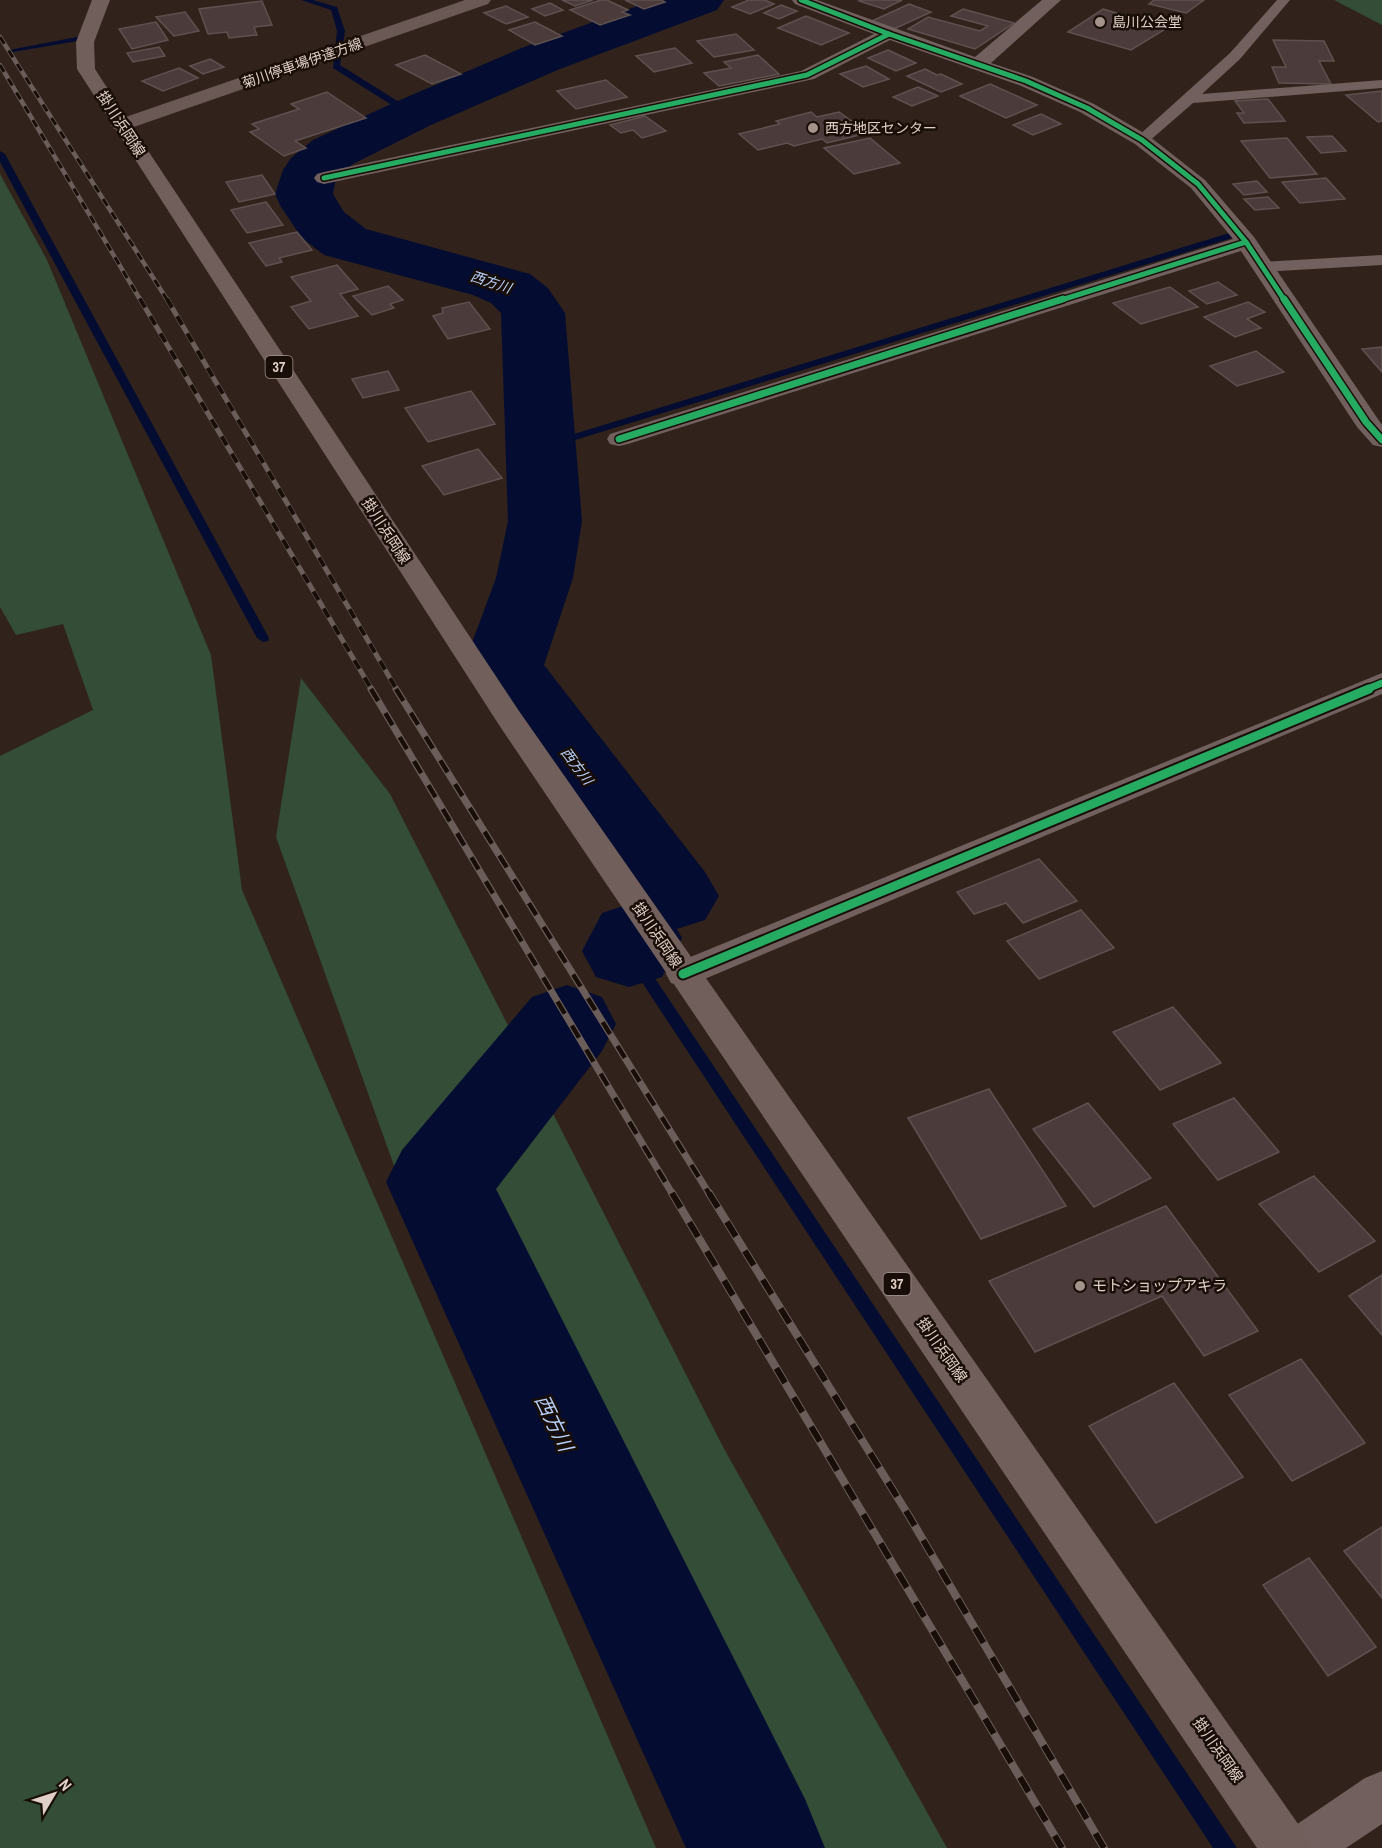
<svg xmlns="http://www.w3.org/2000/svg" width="1382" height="1848" font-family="'Archivo Narrow','Noto Sans JP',sans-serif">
	<rect width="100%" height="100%" fill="#31231b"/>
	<!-- green -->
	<g fill="#334d37">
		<path d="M1334 0H1382V25Z"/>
		<path d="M0 174 47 260 211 655 242 890 656 1848H0V756L93 710 63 624 16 635 0 607Z"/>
		<path d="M301 678 390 794 722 1445 947 1848H751L406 1199 276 837Z"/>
	</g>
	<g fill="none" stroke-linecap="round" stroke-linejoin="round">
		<!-- stream -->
		<g fill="#040d31" fill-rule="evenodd">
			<path d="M301 0H313L337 7 345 31 340 65 415 112V116H409L333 68 337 31 331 10Z"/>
			<path d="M87 35 91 37 90 39 13 52 9 50Z"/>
			<path d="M0 151 5 154 269 638 268 641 263 642 257 638 0 162Z"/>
			<path d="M1239 230 1242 231V235L546 449 542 450 536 447 538 445Z"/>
			<path d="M629 945 634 947 1237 1848H1213L624 955 621 951 624 947Z"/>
		</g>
		<!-- river -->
		<g fill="#040d31" fill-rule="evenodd">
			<path d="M654 0H724L717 10 560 69 431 125 353 164 336 178 333 194 344 212 366 229 530 274 548 288 565 313 582 521 573 578 544 665 705 872 719 896 705 920 677 929 682 938 662 977 629 987 596 977 582 951 602 913 629 904 463 667 496 578 508 521 501 313 491 303 473 295 324 255 302 238 281 207 275 194 283 170 291 158 313 140 393 103 524 47Z"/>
			<path d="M567 985 602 997 616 1024 602 1051 496 1189 805 1799 825 1848H686L386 1182 402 1150 532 997Z"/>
		</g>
	</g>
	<!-- building -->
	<g fill="#4c3b3b" stroke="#5e514f" stroke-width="1.5">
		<path d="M562 0H593L575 6Z"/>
		<path d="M601 0H607L628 10 622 12 630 15 600 25 570 10Z"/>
		<path d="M625 0H661L665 2 644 9Z"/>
		<path d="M749 0H765L774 4 750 14 732 7Z"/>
		<path d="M862 0H902L884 9 859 1Z"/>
		<path d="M1154 0H1204L1186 13 1149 4Z"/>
		<path d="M262 1 272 25 254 27 257 35 229 38 227 32 208 34 199 9Z"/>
		<path d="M550 3 563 10 545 16 532 9Z"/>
		<path d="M909 4 931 12 894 29 872 21Z"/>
		<path d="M781 5 797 11 779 19 764 13Z"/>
		<path d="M506 6 528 17 506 24 484 13Z"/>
		<path d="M963 9 1014 23 975 49 908 29 928 17 980 31 988 26 951 16Z"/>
		<path d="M1103 9 1167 28 1131 50 1068 32Z"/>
		<path d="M185 12 199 31 174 36 156 17Z"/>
		<path d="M806 16 849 33 821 45 778 28Z"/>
		<path d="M156 22 168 40 132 49 119 29Z"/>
		<path d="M535 22 562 36 535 45 509 30Z"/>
		<path d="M736 34 754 50 714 57 697 41Z"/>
		<path d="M1273 40 1324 41 1334 61H1319L1331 84 1279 83 1272 67H1286Z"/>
		<path d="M159 47 165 56 133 62 127 53Z"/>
		<path d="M675 48 692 63 654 72 636 56Z"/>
		<path d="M888 50 916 63 896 71 868 58Z"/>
		<path d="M425 55 461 74 432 84 396 65Z"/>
		<path d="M758 55 779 74 719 86 704 73 731 68 724 62Z"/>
		<path d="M210 59 224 67 203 74 190 66Z"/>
		<path d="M866 66 889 79 863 87 840 74Z"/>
		<path d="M179 68 198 78 163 91 142 81Z"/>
		<path d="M925 69 937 75 941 74 962 84 941 92 907 76Z"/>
		<path d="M606 80 627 97 576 109 557 91Z"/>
		<path d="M990 84 1037 105 1006 118 960 96Z"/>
		<path d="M918 87 938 96 912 106 893 97Z"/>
		<path d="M1382 91V121L1378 122 1346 95Z"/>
		<path d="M327 92 366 118 295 141 306 148 284 156 250 132 259 129 252 124 299 109 291 104Z"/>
		<path d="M1268 99 1285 121 1244 123 1237 113H1244L1235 101Z"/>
		<path d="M811 112 817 117 839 112 868 133 827 143 822 139 794 146 787 143 758 150 739 134 780 124 776 121Z"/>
		<path d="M1041 114 1061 124 1033 135 1013 125Z"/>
		<path d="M645 116 666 131 642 138 633 130 621 133 610 125Z"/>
		<path d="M1332 136 1346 151 1321 153 1307 137Z"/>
		<path d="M870 138 900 163 854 174 824 148Z"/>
		<path d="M1287 138 1317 174 1270 178 1241 141Z"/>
		<path d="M262 175 275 194 239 202 226 182Z"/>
		<path d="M1326 178 1345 199 1300 203 1282 182Z"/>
		<path d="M1257 181 1267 192 1244 195 1233 184Z"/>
		<path d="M1268 197 1279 208 1255 210 1244 199Z"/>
		<path d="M266 202 283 225 247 233 231 210Z"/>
		<path d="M297 232 312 250 279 258 282 262 266 266 249 243Z"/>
		<path d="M337 265 358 289 340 294 358 316 309 329 291 307 311 301 291 277Z"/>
		<path d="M1218 282 1237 295 1207 304 1189 291Z"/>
		<path d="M388 286 403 300 390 304 394 308 372 315 353 296Z"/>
		<path d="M1170 287 1198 307 1141 324 1113 303Z"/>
		<path d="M469 302 490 329 448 339 433 316 443 313 442 308Z"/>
		<path d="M1248 302 1265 312 1247 319 1261 328 1235 337 1204 317Z"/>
		<path d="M1382 347V372L1362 349Z"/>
		<path d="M1256 351 1284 372 1237 386 1210 366Z"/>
		<path d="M388 371 399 390 363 398 352 379Z"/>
		<path d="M471 391 495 424 428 442 405 408Z"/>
		<path d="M478 449 502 478 444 495 422 466Z"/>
		<path d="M1039 859 1077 901 1023 923 1006 903 974 914 957 892Z"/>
		<path d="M1081 910 1114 948 1039 979 1007 941Z"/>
		<path d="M1173 1007 1221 1063 1160 1090 1113 1032Z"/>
		<path d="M989 1089 1066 1206 981 1239 908 1118Z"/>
		<path d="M1234 1098 1279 1152 1218 1180 1173 1124Z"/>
		<path d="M1088 1103 1151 1178 1094 1207 1033 1129Z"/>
		<path d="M1314 1176 1375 1241 1319 1272 1259 1204Z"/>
		<path d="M1166 1206 1258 1331 1204 1356 1162 1296 1035 1352 989 1281Z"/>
		<path d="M1382 1275V1335L1349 1296Z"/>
		<path d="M1301 1359 1365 1443 1292 1481 1229 1395Z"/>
		<path d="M1174 1383 1243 1477 1156 1523 1089 1426Z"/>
		<path d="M1382 1527V1598L1344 1551Z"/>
		<path d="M1309 1558 1376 1647 1328 1676 1263 1585Z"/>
	</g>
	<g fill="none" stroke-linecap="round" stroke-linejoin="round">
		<!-- lane -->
		<g fill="#71605d" fill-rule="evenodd">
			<path d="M1277 0H1290L1240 59 1202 94 1382 80V88L1193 103 1147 143H1137L1135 140 1137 137 1230 53Z"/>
			<path d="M1382 255V265L1263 272 1255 267 1263 262Z"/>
		</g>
		<!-- street -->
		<g fill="#71605d" fill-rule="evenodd">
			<path d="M792 0H817L975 57 1042 0H1061L991 63 1033 77 1094 104 1149 136 1205 180 1254 237 1382 425V447L1373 445 1357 427 1241 251 628 444 619 446 610 444 607 439 610 434 1233 239 1191 188 1135 144 1080 112 1019 85 890 40 814 79 324 184 317 182 314 178 317 174 324 172 801 71 874 34 795 4Z"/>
			<path d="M1382 673V694L695 983 683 987 671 983 666 974 671 965Z"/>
			<path d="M1382 1771V1824L1346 1848H1280L1287 1831 1365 1778Z"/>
		</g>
		<!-- secondary -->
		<path fill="#6a5954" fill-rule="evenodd" d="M465 0H491L488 4 128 129H114L111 125 114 121Z"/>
		<!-- primary -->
		<path fill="#715f5c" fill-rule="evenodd" d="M92 0H110L94 42 95 69 131 125 519 711 1303 1831 1310 1848H1257L499 725 77 69 76 42Z"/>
		<defs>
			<g id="rail-far3">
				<path d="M0 37 168 301"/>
				<path d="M0 65 141 301"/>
			</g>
			<g id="rail-far2">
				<path d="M140 299 372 690"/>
				<path d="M167 299 397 690"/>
			</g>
			<g id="rail-far1">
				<path d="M371 689 673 1195"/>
				<path d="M396 689 710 1195"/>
			</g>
			<g id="rail">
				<path d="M672 1193 1062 1848"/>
				<path d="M709 1193 909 1516 1104 1848"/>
			</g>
		</defs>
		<!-- rail-far3 casing -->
		<use href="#rail-far3" stroke="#6b5e5a" stroke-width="4.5"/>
		<!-- rail-far2 casing -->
		<use href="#rail-far2" stroke="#6b5e5a" stroke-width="5"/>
		<!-- rail-far1 casing -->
		<use href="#rail-far1" stroke="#6b5e5a" stroke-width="7"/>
		<!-- rail casing -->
		<use href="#rail" stroke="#6b5e5a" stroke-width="8"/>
		<!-- rail-far3 -->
		<use href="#rail-far3" stroke="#190e07" stroke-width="3" stroke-dasharray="8" stroke-linecap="butt"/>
		<!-- rail-far2 -->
		<use href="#rail-far2" stroke="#190e07" stroke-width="4" stroke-dasharray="10" stroke-linecap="butt"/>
		<!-- rail-far1 -->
		<use href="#rail-far1" stroke="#190e07" stroke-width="4.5" stroke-dasharray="14" stroke-linecap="butt"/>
		<!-- rail -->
		<use href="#rail" stroke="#190e07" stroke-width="6" stroke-dasharray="17" stroke-linecap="butt"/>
		<defs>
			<g id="cycleway-far2">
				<path d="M801 0 889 34 1026 81 1087 108 1142 140 1198 184 1246 242 1285 301"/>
				<path d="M324 178 807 75 889 34"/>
				<path d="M1058 301 1246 242"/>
			</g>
			<g id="cycleway-far1">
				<path d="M1284 299 1366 422 1382 440"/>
				<path d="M619 439 1063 299"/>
				<path d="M1365 690 1382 683"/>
			</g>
			<path id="cycleway" d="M683 974 1369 689"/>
		</defs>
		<!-- cycleway-far2 casing -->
		<use href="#cycleway-far2" stroke="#190e07" stroke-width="8"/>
		<!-- cycleway-far1 casing -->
		<use href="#cycleway-far1" stroke="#190e07" stroke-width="10"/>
		<!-- cycleway casing -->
		<use href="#cycleway" stroke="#190e07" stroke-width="13"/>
		<!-- cycleway-far2 -->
		<use href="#cycleway-far2" stroke="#26ab63" stroke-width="5"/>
		<!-- cycleway-far1 -->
		<use href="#cycleway-far1" stroke="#26ab63" stroke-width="7"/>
		<!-- cycleway -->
		<use href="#cycleway" stroke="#26ab63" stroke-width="9"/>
	</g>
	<!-- markers -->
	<g fill="#a3938a" stroke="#190e07" stroke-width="2">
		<circle cx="1100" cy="22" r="6"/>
		<circle cx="813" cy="128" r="6"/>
		<circle cx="1080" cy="1286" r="6"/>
	</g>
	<g text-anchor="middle" stroke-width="5" stroke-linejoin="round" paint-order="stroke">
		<!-- far-poi labels -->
		<g font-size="14" fill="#e0cfc6" stroke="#190e07" text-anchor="start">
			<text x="1112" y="27">島川公会堂</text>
			<text x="825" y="133">西方地区センター</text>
		</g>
		<!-- far-street labels -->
		<g font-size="14" fill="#e0cfc6" stroke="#190e07">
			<text transform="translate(302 63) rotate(-19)" y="5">菊川停車場伊達方線</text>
		</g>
		<!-- far-water labels -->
		<g font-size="14" font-style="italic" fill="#b6d0fc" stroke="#190e07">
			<text transform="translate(491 282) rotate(18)" y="5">西方川</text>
			<text transform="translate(577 766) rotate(53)" y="5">西方川</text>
		</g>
		<!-- shield labels -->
		<g fill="#190e07" stroke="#a4958d" stroke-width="1.5">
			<rect x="265.5" y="356" width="27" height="22" rx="4.5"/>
			<rect x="883.5" y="1273" width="27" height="22" rx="4.5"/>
		</g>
		<g font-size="14" font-weight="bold" fill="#e0cfc6">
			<text x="279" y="372">37</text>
			<text x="897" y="1289">37</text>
		</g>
		<!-- street labels -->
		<g font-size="15" fill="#e0cfc6" stroke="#190e07">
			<text transform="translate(121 124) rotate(57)" y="5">掛川浜岡線</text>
			<text transform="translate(386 531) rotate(57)" y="5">掛川浜岡線</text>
			<text transform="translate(657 935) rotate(56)" y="5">掛川浜岡線</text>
			<text transform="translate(942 1350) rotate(55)" y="5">掛川浜岡線</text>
			<text transform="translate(1218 1750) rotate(55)" y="5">掛川浜岡線</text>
		</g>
		<!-- poi labels -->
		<g font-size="15" fill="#e0cfc6" stroke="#190e07" text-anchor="start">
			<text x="1092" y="1291">モトショップアキラ</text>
		</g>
		<!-- near-water labels -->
		<g font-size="20" font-style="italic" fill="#b6d0fc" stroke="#190e07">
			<text transform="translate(554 1423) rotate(64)" y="7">西方川</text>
		</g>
	</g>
	<!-- north arrow -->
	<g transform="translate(54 1794) rotate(51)" stroke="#190e07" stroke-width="4.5" paint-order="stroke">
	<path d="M0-4.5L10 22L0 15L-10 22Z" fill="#e0cfc6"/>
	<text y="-9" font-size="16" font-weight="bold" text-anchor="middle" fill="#e0cfc6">N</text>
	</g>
</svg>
